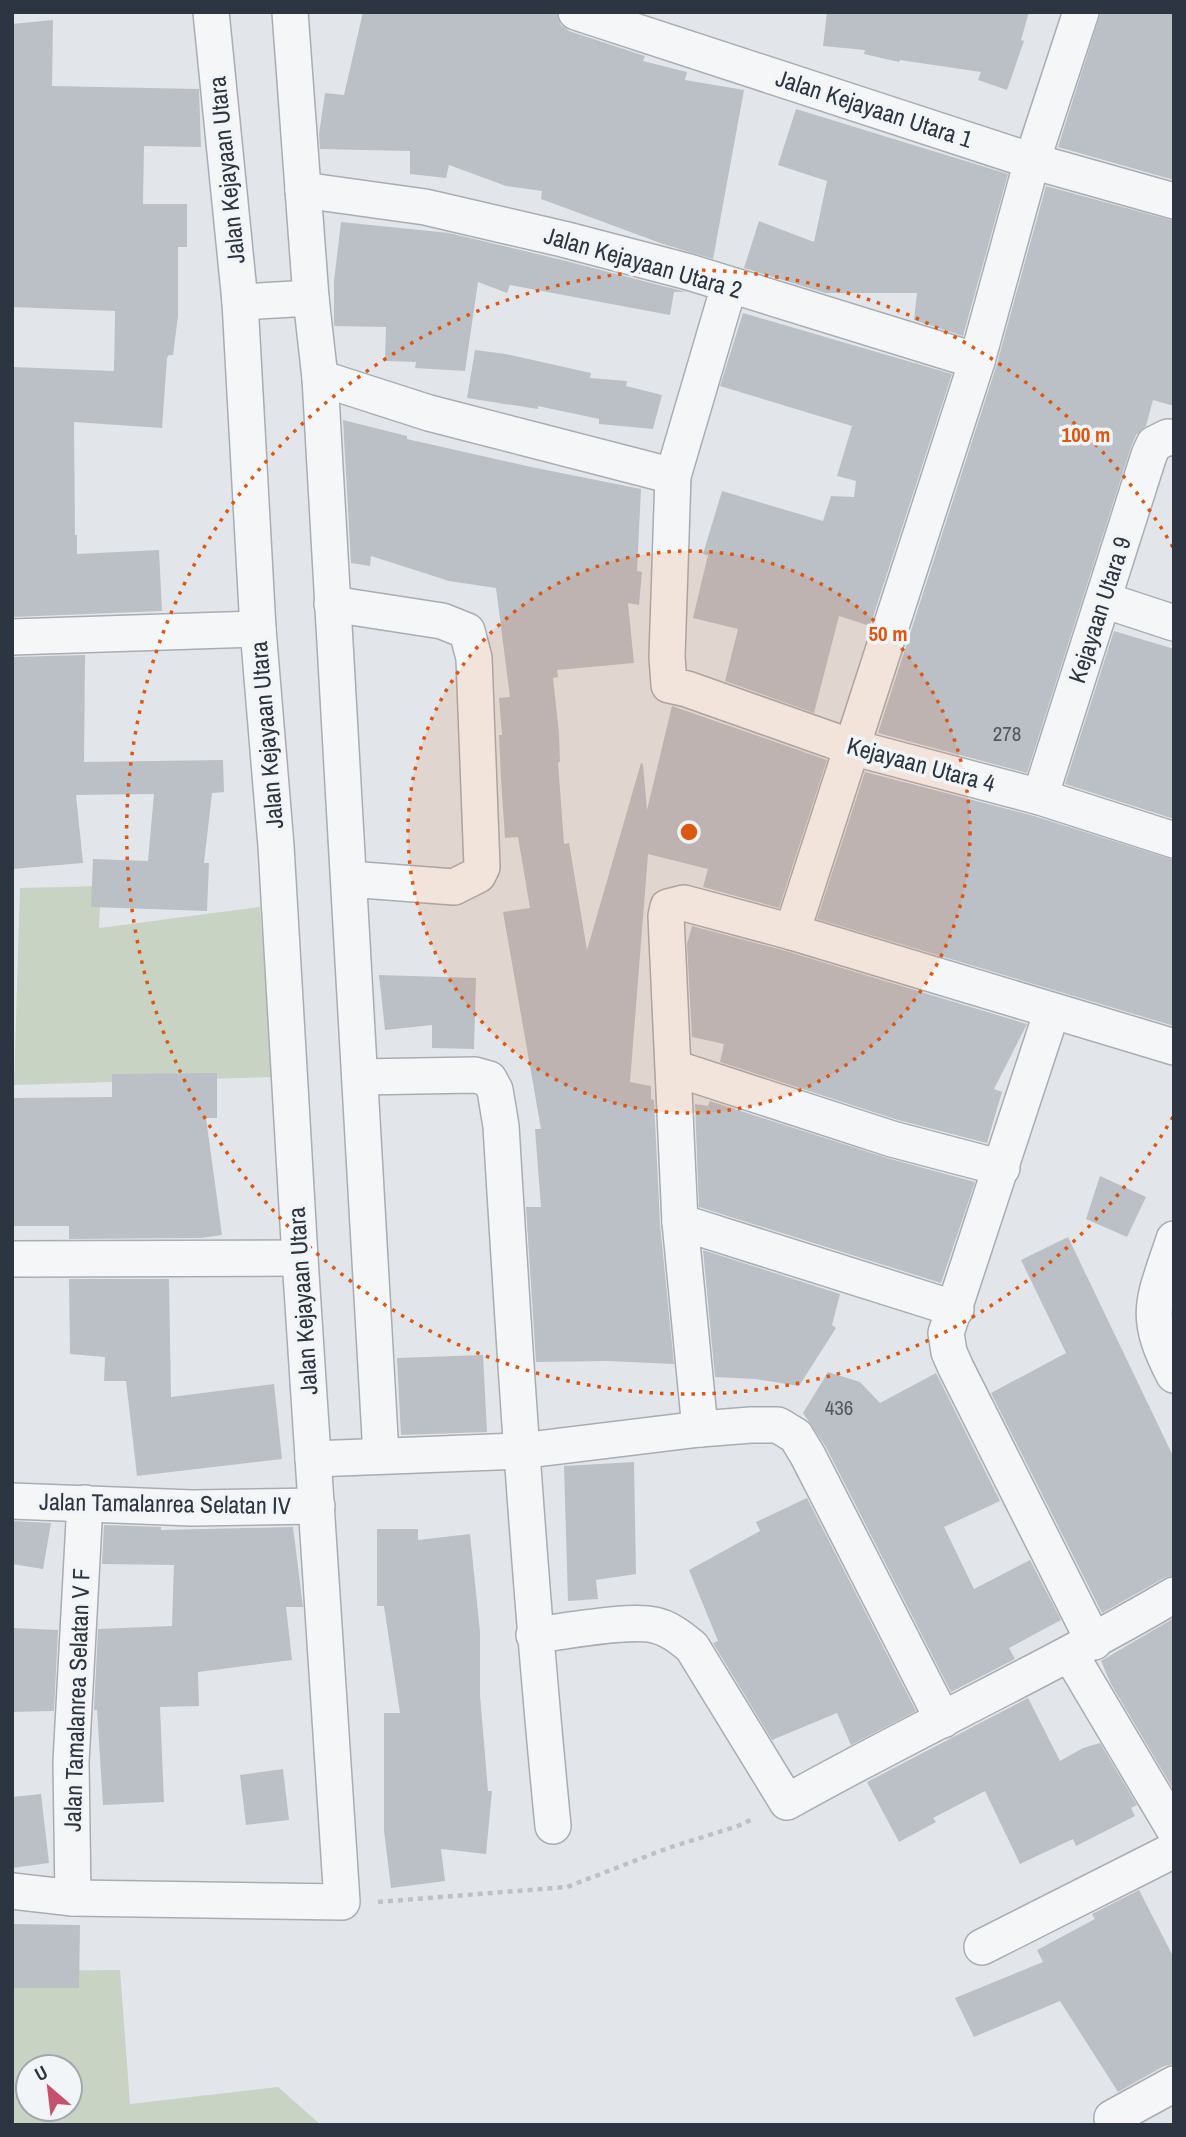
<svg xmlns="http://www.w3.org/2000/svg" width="1186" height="2137" font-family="'Archivo Narrow',sans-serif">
	<rect width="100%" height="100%" fill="#e2e6ea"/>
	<!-- green -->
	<g fill="#c9d3c4" fill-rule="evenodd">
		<path d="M101 886 99 928 260 907 273 1077 14 1085 20 888Z"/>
		<path d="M120 1970 130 2104 278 2087 321 2125H12V1971ZM28 2067H70V2109H28Z"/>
	</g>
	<!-- building -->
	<g fill="#bac0c6">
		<path d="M363 12H556L561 25 569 31 645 56 643 61 687 72 685 80 744 90 713 259 663 244 541 199 542 191 506 186 449 165 446 178 410 174V151L320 149 319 134 325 93 344 95Z"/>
		<path d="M827 12H1029L1021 40 1024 41 1007 90 978 80 981 72 900 60 899 62 864 54 865 50 823 46Z"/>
		<path d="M1101 12H1174V180L1058 147Z"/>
		<path d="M53 20 52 86 199 89 201 147 144 146 143 204H187V247H178V316L173 355H169L167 358 162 428 74 422 75 535H77V554L159 550 162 611 12 617V367L114 371 115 311 12 307V24Z"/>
		<path d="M796 109 1008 174 963 336 914 320 917 293H825L744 268 759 221 814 242 827 181 778 165Z"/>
		<path d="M1046 186 1174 221V406L1153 400 1146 426 1136 435 1131 447 1027 773 878 733 996 367Z"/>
		<path d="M341 222 449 233 558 259 686 292H674L670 315 510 285 507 293 478 282 465 371 415 368 416 362 385 361 386 327 334 326V281Z"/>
		<path d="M743 313 952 374 870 626 839 616 814 713 725 681 738 629 693 618 708 555 703 554 722 491 823 521 831 496 854 497 856 481 837 476 852 426 720 386Z"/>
		<path d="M475 350 506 354 591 373 590 378 627 381 626 386 662 395 653 429 599 424V419L538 406V409L467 398Z"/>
		<path d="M343 420 407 436V439L531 467 641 489 637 571 642 572 639 605 628 603 634 663 557 670 558 677 553 678 559 733 560 762H558L564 844 569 843 587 950 641 763 643 764 647 810 672 706 827 760 779 908 703 887 708 869 648 854 630 1082 651 1086V1099L654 1100 660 1224 674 1364 607 1361 536 1362 526 1207H541L535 1129H541L503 912 530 908 518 837 505 838 501 779 499 735H502L499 698 510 697 496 588 449 581 371 556 370 566 351 563Z"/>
		<path d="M1114 631 1174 649V819L1065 784Z"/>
		<path d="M85 655 84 762 223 760 224 792 212 793 204 863H209L207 911 91 907 93 859 148 861 154 794 76 795 83 863 12 869V657Z"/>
		<path d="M865 772 1034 816 1174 860V1026L817 919Z"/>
		<path d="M692 926 786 951 1027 1024 994 1089 1002 1092 987 1143 898 1120 720 1062 724 1044 692 1037 687 944Z"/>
		<path d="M379 975 476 978 474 1049 432 1048V1025L385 1030Z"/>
		<path d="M217 1073V1118H206L222 1235 201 1238 69 1239V1226H12V1098L112 1097V1074Z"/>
		<path d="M710 1101 887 1158 975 1182 941 1283 699 1207 695 1104 708 1106Z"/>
		<path d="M1100 1176 1146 1197 1127 1237 1086 1219Z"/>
		<path d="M1068 1237 1174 1458V1575L1164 1578 1102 1613 991 1393 1066 1353 1021 1260Z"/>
		<path d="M703 1250 840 1294 832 1325 836 1328 799 1386 755 1379 715 1377Z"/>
		<path d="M69 1279H169L171 1397 274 1384 282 1459 137 1476 126 1381H104L105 1357 70 1354Z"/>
		<path d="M483 1355 487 1432 401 1435 397 1358Z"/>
		<path d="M828 1372 860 1382 880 1403 936 1373 1000 1501 944 1527 974 1589 1030 1560 1061 1620 1009 1648 1015 1659 951 1692 826 1447 803 1413Z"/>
		<path d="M634 1462 636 1574 596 1580 598 1599 568 1601 564 1466Z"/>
		<path d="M807 1498 916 1711 851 1745 837 1713 772 1740 713 1643 718 1641 689 1570 760 1531 756 1522Z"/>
		<path d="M12 1521 51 1523 43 1569 12 1564Z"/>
		<path d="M104 1525 161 1527V1530L293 1527 303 1607H286L292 1660 198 1672 199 1706 160 1707 164 1802 103 1805 97 1710H94L98 1629 172 1626 174 1565 102 1564Z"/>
		<path d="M377 1529H418V1540L470 1534 480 1632V1695L488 1791H492L486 1854 441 1849 445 1881 391 1888 384 1831V1713H400L384 1606H377Z"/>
		<path d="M1174 1618V1786L1172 1787 1111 1684 1101 1661Z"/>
		<path d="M12 1628 58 1630 54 1711 12 1712Z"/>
		<path d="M1028 1698 1060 1761 1083 1748 1100 1743 1137 1805 1131 1808 1135 1816 1076 1846 1073 1839 1020 1864 985 1791 933 1818 936 1822 899 1842 867 1782Z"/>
		<path d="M283 1769 289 1820 246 1825 240 1775Z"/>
		<path d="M41 1794 49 1863 12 1868V1797Z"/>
		<path d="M1139 1890 1174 1958V2064L1164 2066 1118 2092 1060 2001 974 2037 955 1998 1043 1962 1037 1950 1095 1919 1092 1914Z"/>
		<path d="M12 1924 80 1925 79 1988H12Z"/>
	</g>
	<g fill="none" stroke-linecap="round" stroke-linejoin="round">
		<defs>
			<g id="minor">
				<path d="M290 12 311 298 320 378 381 1455"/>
				<path d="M576 12 1032 161 1174 201"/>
				<path d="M1081 12 1032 161 977 361 792 932 1174 1047"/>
				<path d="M303 190 425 207 563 239 689 272 977 361"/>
				<path d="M729 286 673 476 667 657 669 685 687 689 851 747 1040 797 1174 840"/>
				<path d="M240 302 311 298"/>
				<path d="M320 378 429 413 673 476"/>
				<path d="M1104 600 1174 623"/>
				<path d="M332 604 442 621 467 631 474 658 482 867 478 875 454 887 349 879"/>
				<path d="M12 637 258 629"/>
				<path d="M1040 797 1149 455 1154 444 1168 437 1174 438"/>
				<path d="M1052 1011 946 1333 949 1352 956 1368 1094 1642"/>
				<path d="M674 1068 892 1139 1002 1168"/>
				<path d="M360 1077 475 1075 489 1079 495 1090 501 1126C515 1359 530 1593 553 1826"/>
				<path d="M680 1222 956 1309"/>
				<path d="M1174 1239C1154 1301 1142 1314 1174 1375"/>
				<path d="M12 1259 300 1258"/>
				<path d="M700 1429 680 1222 666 916 668 907 684 903 792 932"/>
				<path d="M313 1459 520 1451 700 1429 751 1425H778L796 1436 808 1456 943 1720"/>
				<path d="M12 1501 192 1508 317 1506"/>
				<path d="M534 1635C563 1632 629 1619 654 1625 669 1628 681 1638 692 1647L787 1802C915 1730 1048 1669 1174 1595"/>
				<path d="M1070 1654 1174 1829"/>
				<path d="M12 1891 73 1898 342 1902 300 1258 276 846 258 629 240 302 211 12"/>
				<path d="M73 1898 71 1762 85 1503"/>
				<path d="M982 1947 1174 1850"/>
				<path d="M1112 2118 1174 2084"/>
			</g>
		</defs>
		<!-- minor casing -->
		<use href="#minor" stroke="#a8adb4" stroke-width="38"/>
		<!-- path -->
		<path stroke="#bdc0c5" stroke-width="4.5" stroke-dasharray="5 5" stroke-linecap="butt" d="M378 1902 567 1887 668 1848 738 1826 755 1818"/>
		<!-- minor -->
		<use href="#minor" stroke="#f5f6f8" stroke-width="35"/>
	</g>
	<!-- distance rings -->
	<circle cx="689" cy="832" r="281" fill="#df570f" fill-opacity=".12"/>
	<g fill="none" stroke="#df570f" stroke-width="3.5" stroke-dasharray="3.5 7">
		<circle cx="689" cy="832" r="281"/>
		<path d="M1173 1117A562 562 0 1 1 1173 547"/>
	</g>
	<g text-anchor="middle" stroke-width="7" stroke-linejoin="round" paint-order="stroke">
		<!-- number labels -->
		<g font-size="21" fill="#505862">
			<text x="1007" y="741">278</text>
			<text x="839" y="1415">436</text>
		</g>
		<!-- street labels -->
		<g font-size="24" fill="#2c3541" stroke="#f2f5f7">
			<text transform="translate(874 109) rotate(18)" y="8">Jalan Kejayaan Utara 1</text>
			<text transform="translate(227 170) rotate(-96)" y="8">Jalan Kejayaan Utara</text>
			<text transform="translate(643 263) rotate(16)" y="8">Jalan Kejayaan Utara 2</text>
			<text transform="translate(1100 610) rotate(-72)" y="8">Kejayaan Utara 9</text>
			<text transform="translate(267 735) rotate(-95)" y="8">Jalan Kejayaan Utara</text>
			<text transform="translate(921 765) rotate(15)" y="8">Kejayaan Utara 4</text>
			<text transform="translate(303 1301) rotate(-94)" y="8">Jalan Kejayaan Utara</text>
			<text transform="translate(165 1504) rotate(1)" y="8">Jalan Tamalanrea Selatan IV</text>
			<text transform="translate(77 1700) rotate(-88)" y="8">Jalan Tamalanrea Selatan V F</text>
		</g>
	</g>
	<circle cx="689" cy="832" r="10" fill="#df570f" stroke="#f2f5f7" stroke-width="3.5"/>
	<g font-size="21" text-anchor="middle" font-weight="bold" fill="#df570f" stroke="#f2f5f7" stroke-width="7" stroke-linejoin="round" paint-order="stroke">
		<text x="1086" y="442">100 m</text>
		<text x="888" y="641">50 m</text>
	</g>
	<!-- border -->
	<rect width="1186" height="2137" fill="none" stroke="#2c3541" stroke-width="28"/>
	<!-- north arrow -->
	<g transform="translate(49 2088) rotate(332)"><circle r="33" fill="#f2f5f7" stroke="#a3a8ae" stroke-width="2"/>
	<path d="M0-5L12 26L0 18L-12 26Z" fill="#c5516d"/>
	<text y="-10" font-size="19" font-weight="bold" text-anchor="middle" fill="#2c3541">U</text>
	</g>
</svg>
